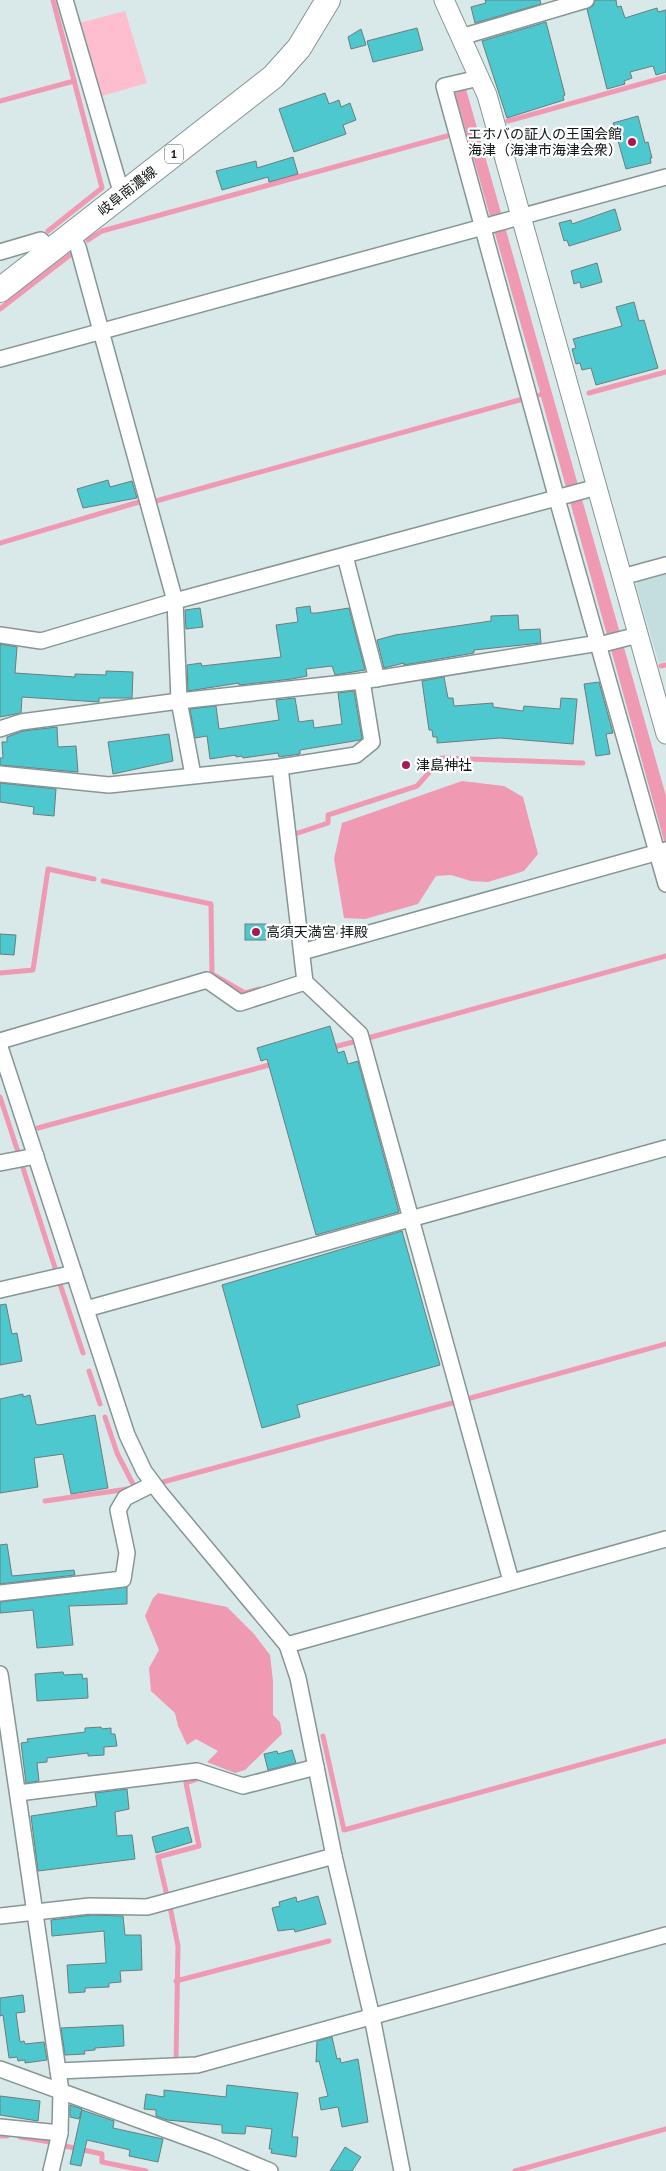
<svg xmlns="http://www.w3.org/2000/svg" width="666" height="2171" font-family="'PT Sans','Noto Sans JP',sans-serif">
	<rect width="100%" height="100%" fill="#d9e9ea"/>
	<!-- built -->
	<path fill="#c4dedf" d="M666 572V661L659 663 636 586 638 580Z"/>
	<!-- green -->
	<path fill="#febed0" d="M125 11 147 83 99 97 79 23Z"/>
	<!-- water -->
	<g fill="#ef99b3">
		<path d="M466 89 666 796V848L541 397H537L536 395 540 392 455 93Z"/>
		<path d="M462 781 504 786 523 797 538 854 524 871 488 882 471 881 451 875 436 876 418 904 365 919 344 918 334 859 342 823Z"/>
		<path d="M158 1593 227 1607 254 1634 270 1655 273 1681V1715L280 1722 282 1734 245 1770 235 1773 207 1762 218 1751 196 1739 187 1745 178 1726 175 1713 151 1691 149 1668 159 1650 145 1616 153 1598Z"/>
	</g>
	<g fill="none" stroke-linecap="round" stroke-linejoin="round">
		<!-- stream -->
		<g stroke="#ef99b3" stroke-width="5">
			<path d="M0 101 74 81"/>
			<path d="M508 121 666 77"/>
			<path d="M48 231 102 188 53 0"/>
			<path d="M88 240 102 231 447 136"/>
			<path d="M0 309 70 255"/>
			<path d="M589 393 666 372"/>
			<path d="M156 501 523 399"/>
			<path d="M0 543 139 502"/>
			<path d="M661 666 666 665"/>
			<path d="M295 839V834L328 823V815L417 786 442 758 583 763"/>
			<path d="M103 881 211 904 212 974 245 993 259 989"/>
			<path d="M0 973 33 970 48 869 94 879"/>
			<path d="M368 1038 666 956"/>
			<path d="M330 1048 357 1041"/>
			<path d="M0 1097 18 1152"/>
			<path d="M38 1128 273 1064"/>
			<path d="M23 1168 56 1271"/>
			<path d="M60 1284 83 1353"/>
			<path d="M89 1371 100 1404"/>
			<path d="M467 1399 666 1344"/>
			<path d="M163 1482 456 1402"/>
			<path d="M45 1501 135 1488 117 1453 105 1417"/>
			<path d="M323 1736 344 1830 666 1741"/>
			<path d="M167 1896 158 1857 199 1846 186 1783 197 1779"/>
			<path d="M170 1907 178 1946 176 2062"/>
			<path d="M176 1981 329 1941"/>
			<path d="M0 2136H7"/>
			<path d="M20 2137 50 2142"/>
			<path d="M65 2146 102 2154V2162L146 2171"/>
			<path d="M515 2171 666 2129"/>
		</g>
	</g>
	<!-- building -->
	<g fill="#4ec8cf" stroke="#6d7c7c">
		<path d="M485 0H540L541 4 475 23 471 7 486 3Z"/>
		<path d="M595 0H616L617 7 621 6 625 18 657 8 658 12 666 10V72L656 75 653 66 630 72 632 78 624 81 625 84 607 89 587 9 593 6Z"/>
		<path d="M546 22 565 95 563 96 564 100 507 118 482 41Z"/>
		<path d="M417 28 423 50 373 62 367 41Z"/>
		<path d="M361 29 366 45 351 49 348 37Z"/>
		<path d="M325 93 329 104 339 100 341 107 350 103 356 120 343 125 346 134 294 152 279 109Z"/>
		<path d="M638 116 645 143 648 142 652 158H650L651 163 626 169 613 123Z"/>
		<path d="M293 157 298 174 269 182 268 177 222 190 216 171 256 161 257 168Z"/>
		<path d="M615 209 621 230 569 246 567 240 564 241 559 223 571 220 572 224Z"/>
		<path d="M597 263 602 282 581 288 580 282 574 284 571 271Z"/>
		<path d="M634 302 639 321 644 320 658 368 596 385 591 368 582 370 580 363 576 364 572 349 576 348 573 339 622 326 616 307Z"/>
		<path d="M108 480 110 487 132 481 137 498 83 508 77 489Z"/>
		<path d="M310 606 311 613H317L349 608 365 670 335 675 332 666 306 669 307 676 292 679 239 685V683L188 691 187 665 201 663 202 666 281 657 276 625 298 622 296 608Z"/>
		<path d="M200 608 203 627 186 629 185 610Z"/>
		<path d="M518 615 519 630 540 629 541 643 474 650V653L404 665V663L384 668 377 640 395 635 491 621V616Z"/>
		<path d="M0 644 17 647 15 673 75 677V674L106 675V671L133 672 132 698H99V702L22 697 21 713 0 717Z"/>
		<path d="M444 677 448 698H453L454 706 493 703V707L523 711 524 706 560 709 561 698 577 699 573 744 500 738 437 743V737H433L432 730H429L422 681Z"/>
		<path d="M599 682 613 733 606 734 610 754 596 756 584 684Z"/>
		<path d="M354 691 362 738 360 740 300 750V754L279 757 278 753 243 758 242 756 236 757V755L210 759 207 736 195 738 190 709 216 706 219 729 279 720 276 700 295 698 299 722 313 720 314 728 342 724 338 693Z"/>
		<path d="M57 727 58 747 76 746 78 772 0 765V758H3L2 742H7V737L23 731Z"/>
		<path d="M169 734 173 761 113 774 108 742Z"/>
		<path d="M0 783 56 789 54 816 33 814 34 807 0 802Z"/>
		<rect x="245" y="924" width="21" height="16"/>
		<path d="M0 934 16 935 14 955 0 954Z"/>
		<path d="M330 1026 338 1053 344 1051 348 1064 358 1061 399 1212 316 1235 267 1059 261 1061 257 1048Z"/>
		<path d="M402 1231 440 1365 297 1405 300 1417 262 1428 222 1285Z"/>
		<path d="M6 1304 12 1334 17 1333 22 1361 0 1365V1305Z"/>
		<path d="M23 1394V1397L30 1395 36 1424 39 1425 95 1415 108 1488 71 1494 63 1454 34 1458 38 1487 0 1493V1399Z"/>
		<path d="M7 1544 12 1576 74 1570 75 1575 0 1584V1545Z"/>
		<path d="M127 1587V1604L69 1606 73 1645 37 1648 33 1610 0 1613V1602Z"/>
		<path d="M63 1672 64 1675 82 1674 83 1679 87 1678 88 1698 37 1701 35 1674Z"/>
		<path d="M101 1727 102 1729 111 1728V1734H115L117 1746 104 1747V1755L88 1756V1753L47 1758V1762L37 1763 39 1781 26 1783 21 1743 28 1742 27 1739 85 1732V1728Z"/>
		<path d="M292 1750 296 1763 268 1770 264 1754 277 1751 278 1754Z"/>
		<path d="M127 1789 129 1809 115 1812 117 1836 132 1835 135 1859 38 1871 31 1816 97 1806 95 1793Z"/>
		<path d="M188 1827 192 1842 156 1853 152 1837Z"/>
		<path d="M318 1896 326 1924 295 1932 294 1929 278 1931 272 1908 280 1906 279 1902 296 1897 297 1902Z"/>
		<path d="M92 1915 123 1916 125 1935H141L142 1970 120 1971 121 1982 109 1983V1987L85 1988V1992L69 1993 67 1965 106 1963 104 1931 52 1936 51 1920Z"/>
		<path d="M23 1995 25 2012 16 2013 20 2042 24 2041 25 2044 44 2042 47 2060 25 2063V2060L18 2061 17 2057 9 2058 3 2015 0 2016V1998Z"/>
		<path d="M123 2025 124 2046 95 2048V2050L84 2051 85 2054 65 2055 61 2028Z"/>
		<path d="M332 2037 337 2059 340 2058 341 2063 358 2059 368 2122 342 2127 338 2107 321 2110 319 2098 328 2096 319 2061 316 2062 317 2041Z"/>
		<path d="M227 2085 298 2093 292 2137H298L296 2157 271 2153 272 2149H269L272 2129 246 2126 245 2134 222 2133V2125L167 2120 156 2116V2110L144 2109 146 2094 164 2097V2090L226 2097Z"/>
		<path d="M0 2096 40 2101 38 2121 0 2115Z"/>
		<path d="M70 2105 82 2109 79 2119 70 2117Z"/>
		<path d="M82 2110 114 2121 113 2128 163 2139 158 2162 129 2156 130 2150 87 2140 81 2166 70 2164Z"/>
		<path d="M345 2147 361 2157 352 2171H330Z"/>
	</g>
	<g fill="none" stroke-linecap="round" stroke-linejoin="round">
		<defs>
			<g id="minor">
				<path d="M65 0 122 195"/>
				<path d="M461 37 586 0"/>
				<path d="M479 78 444 86 557 499 666 884"/>
				<path d="M71 235 78 247 175 601 179 701 193 775"/>
				<path d="M0 252 41 240 51 250"/>
				<path d="M0 359 666 177"/>
				<path d="M345 556 377 679"/>
				<path d="M622 577 666 565"/>
				<path d="M0 635 41 641 175 601 597 487"/>
				<path d="M599 645 638 635"/>
				<path d="M0 729 21 722 179 701 362 681 599 643"/>
				<path d="M280 767 305 982 360 1034 511 1581"/>
				<path d="M0 774 109 785 280 767 356 755 372 742 362 681"/>
				<path d="M302 952 666 850"/>
				<path d="M0 1041 207 980 240 1003 305 982"/>
				<path d="M0 1047 127 1435 144 1471 161 1494 287 1645 298 1678 334 1856 372 2017 402 2171"/>
				<path d="M0 1163 36 1156"/>
				<path d="M0 1290 74 1273"/>
				<path d="M86 1309 666 1148"/>
				<path d="M0 1593 123 1579 127 1553 118 1510 125 1498 153 1484"/>
				<path d="M287 1645 666 1539"/>
				<path d="M0 1674 61 2091 60 2133 51 2171"/>
				<path d="M18 1793 197 1771 243 1786 316 1767"/>
				<path d="M0 1916 89 1906 147 1907 334 1856"/>
				<path d="M0 2069 213 2147 270 2171"/>
				<path d="M58 2071 197 2065 666 1935"/>
				<path d="M0 2127 60 2133"/>
			</g>
			<path id="tertiary" d="M444 0 487 95 666 734"/>
			<path id="primary" d="M0 290 273 77 299 48 328 0"/>
		</defs>
		<!-- minor casing -->
		<use href="#minor" stroke="#869595" stroke-width="18"/>
		<!-- tertiary casing -->
		<use href="#tertiary" stroke="#869595" stroke-width="21"/>
		<!-- primary casing -->
		<use href="#primary" stroke="#869595" stroke-width="26"/>
		<!-- minor -->
		<use href="#minor" stroke="#fff" stroke-width="15"/>
		<!-- tertiary -->
		<use href="#tertiary" stroke="#fff" stroke-width="19"/>
		<!-- primary -->
		<use href="#primary" stroke="#fff" stroke-width="24"/>
	</g>
	<!-- markers -->
	<g fill="#a71858" stroke="#fff" stroke-width="2">
		<circle cx="632" cy="142" r="5"/>
		<circle cx="406" cy="765" r="5"/>
		<circle cx="256" cy="932" r="5"/>
	</g>
	<g text-anchor="middle" stroke-width="4.5" stroke-linejoin="round" paint-order="stroke">
		<!-- shield labels -->
		<rect fill="#fff" stroke="#565a5a" stroke-width="1" x="165" y="144.5" width="18" height="19" rx="4"/>
		<g font-size="12" font-weight="bold" fill="#0e1314">
			<text x="174" y="158">1</text>
		</g>
		<!-- poi labels -->
		<g font-size="14" fill="#0e1314" stroke="#fff" text-anchor="start">
			<text x="622" y="139" text-anchor="end">エホバの証人の王国会館<tspan x="622" dy="16">海津（海津市海津会衆）</tspan></text>
			<text x="416" y="770">津島神社</text>
			<text x="266" y="937">高須天満宮 拝殿</text>
		</g>
		<!-- street labels -->
		<g font-size="14" fill="#0e1314" stroke="#fff">
			<text transform="translate(127 191) rotate(-38)" y="5">岐阜南濃線</text>
		</g>
	</g>
</svg>
